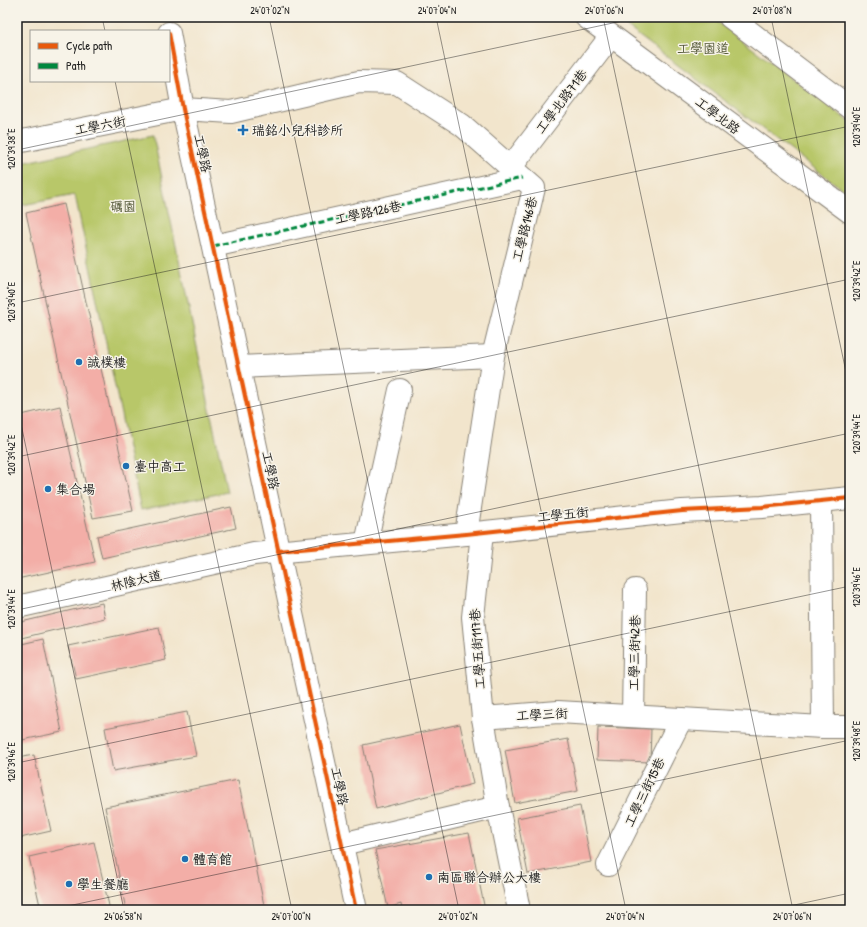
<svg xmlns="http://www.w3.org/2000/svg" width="867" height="927" font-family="'Patrick Hand','LXGW WenKai TC',sans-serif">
	<rect width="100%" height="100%" fill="#f7f3e8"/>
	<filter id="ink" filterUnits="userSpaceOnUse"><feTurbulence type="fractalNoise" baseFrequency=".025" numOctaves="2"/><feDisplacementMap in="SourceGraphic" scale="8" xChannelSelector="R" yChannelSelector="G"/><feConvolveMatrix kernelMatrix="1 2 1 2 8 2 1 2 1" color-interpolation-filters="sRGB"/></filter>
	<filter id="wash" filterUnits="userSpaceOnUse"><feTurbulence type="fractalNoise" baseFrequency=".012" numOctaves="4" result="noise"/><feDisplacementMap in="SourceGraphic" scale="16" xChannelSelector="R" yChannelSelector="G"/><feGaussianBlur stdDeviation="0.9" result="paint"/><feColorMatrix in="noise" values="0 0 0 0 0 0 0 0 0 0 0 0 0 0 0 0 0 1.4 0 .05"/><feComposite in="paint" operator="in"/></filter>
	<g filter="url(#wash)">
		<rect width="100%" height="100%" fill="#f2e5cc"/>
		<!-- green -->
		<g fill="#b8c769" stroke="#6a7242">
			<path d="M614 17H711L850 122V195Z"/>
			<path d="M153 135 227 492 141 510 75 195 17 206V164Z"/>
		</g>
		<g id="blocks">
			<!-- building -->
			<g fill="#f3aea7">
				<path d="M64 204 133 511 93 518 26 213Z"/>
				<path d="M60 406 95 562 17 579V416Z"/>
				<path d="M231 507 236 528 102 558 97 536Z"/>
				<path d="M102 603 105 618 17 639V623Z"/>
				<path d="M159 627 166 660 76 679 68 646Z"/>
				<path d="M43 639 62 732 17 741V645Z"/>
				<path d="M187 712 196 756 113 771 105 728Z"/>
				<path d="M460 724 473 784 376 809 363 745Z"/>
				<path d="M598 727 651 729 650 762 597 760Z"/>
				<path d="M568 739 578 791 515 803 505 750Z"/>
				<path d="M34 755 51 831 20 838 17 826V758Z"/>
				<path d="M238 780 265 910H126L105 807Z"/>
				<path d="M580 806 591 862 528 874 517 818Z"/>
				<path d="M469 833 485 910H402L401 904 388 908 375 850Z"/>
				<path d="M94 842 110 910H41L29 857Z"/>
			</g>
		</g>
	</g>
	<g filter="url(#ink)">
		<use href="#blocks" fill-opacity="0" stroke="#878074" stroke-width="1"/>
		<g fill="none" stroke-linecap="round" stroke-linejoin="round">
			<defs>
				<g id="minor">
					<path d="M586 17 850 212"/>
					<path d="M730 17 850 108"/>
					<path d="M169 33 183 109 356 910"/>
					<path d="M17 142 183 109 231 112 359 82 397 83 462 125 534 188 493 356 466 534"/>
					<path d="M511 167 611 36"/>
					<path d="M213 246 522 178"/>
					<path d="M239 367 493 356"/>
					<path d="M821 501 823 727"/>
					<path d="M482 533 473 617 483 718"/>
					<path d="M366 543 400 390"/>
					<path d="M17 607 254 554 466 534 682 511 762 507 850 498"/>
					<path d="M633 716 635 590"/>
					<path d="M342 844 498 807"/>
					<path d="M608 865 681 719"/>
					<path d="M519 910 498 807 483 718 558 712 823 727H850"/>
				</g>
			</defs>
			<!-- minor casing -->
			<use href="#minor" stroke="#878074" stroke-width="24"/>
			<!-- minor -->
			<use href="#minor" stroke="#fff" stroke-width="22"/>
			<!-- quiet -->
			<path stroke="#00873e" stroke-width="3" stroke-dasharray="6 3" stroke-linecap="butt" d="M213 246 522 178"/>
			<defs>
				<g id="cycleway">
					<path d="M169 33 183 109 356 910"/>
					<path d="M278 551 466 534 682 511 762 507 850 498"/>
				</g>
			</defs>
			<!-- cycleway casing -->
			<use href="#cycleway" stroke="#f7f3e8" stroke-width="6"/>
			<!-- cycleway -->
			<use href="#cycleway" stroke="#e8590c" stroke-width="4"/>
		</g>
	</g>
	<!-- ticks -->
	<path fill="none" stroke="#1c1c1c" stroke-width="1" stroke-opacity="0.45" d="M102 17 105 31M269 17 459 910M436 17 626 910M603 17 793 910M771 17 850 391M115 81 292 910M17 150 641 17M17 303 850 126M17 405 124 910M17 457 850 279M17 610 850 433M17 763 850 586M49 910 850 740M771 910 850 893"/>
	<!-- markers -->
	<g fill="#1f6fb2" stroke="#f7f3e8" stroke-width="1.5">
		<path d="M241 124h4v4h4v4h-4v4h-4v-4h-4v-4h4z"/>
		<circle cx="79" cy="362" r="4"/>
		<circle cx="126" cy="466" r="4"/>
		<circle cx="48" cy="489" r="4"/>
		<circle cx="185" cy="859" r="4"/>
		<circle cx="429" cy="877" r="4"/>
		<circle cx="69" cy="884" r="4"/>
	</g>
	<g text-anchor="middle" stroke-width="3" stroke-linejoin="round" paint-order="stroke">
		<!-- park labels -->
		<g font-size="13" fill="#535837" stroke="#f7f3e8">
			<text x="703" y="53">工學園道</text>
			<text x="123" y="211">礪園</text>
		</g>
		<!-- street labels -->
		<g font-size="13" fill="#1c1c1c" stroke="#f7f3e8">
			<text transform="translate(561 101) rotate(-53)" y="5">工學北路71巷</text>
			<text transform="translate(718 115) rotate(37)" y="5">工學北路</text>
			<text transform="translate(100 125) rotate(-11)" y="5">工學六街</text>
			<text transform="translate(203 153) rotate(78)" y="5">工學路</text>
			<text transform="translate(368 212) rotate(-12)" y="5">工學路126巷</text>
			<text transform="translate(524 229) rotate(-76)" y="5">工學路146巷</text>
			<text transform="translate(271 470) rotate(78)" y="5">工學路</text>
			<text transform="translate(563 514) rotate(-6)" y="5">工學五街</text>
			<text transform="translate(136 580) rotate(-13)" y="5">林陰大道</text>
			<text transform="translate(477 649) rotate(-94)" y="5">工學五街117巷</text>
			<text transform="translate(634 653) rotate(-89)" y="5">工學三街42巷</text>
			<text transform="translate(542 714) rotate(-3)" y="5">工學三街</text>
			<text transform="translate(340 786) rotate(78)" y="5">工學路</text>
			<text transform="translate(644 792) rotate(-64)" y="5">工學三街15巷</text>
		</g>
		<!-- poi labels -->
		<g font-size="13" fill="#1c1c1c" stroke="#f7f3e8" text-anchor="start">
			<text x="252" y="135">瑞銘小兒科診所</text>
			<text x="87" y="367">誠樸樓</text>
			<text x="134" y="471">臺中高工</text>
			<text x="56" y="494">集合場</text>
			<text x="193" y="864">體育館</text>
			<text x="437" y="882">南區聯合辦公大樓</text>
			<text x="77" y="889">學生餐廳</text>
		</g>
	</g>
	<!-- margin -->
	<rect width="867" height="927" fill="none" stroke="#f7f3e8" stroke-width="44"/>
	<!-- legend -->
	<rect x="30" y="30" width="140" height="52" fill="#f7f3e8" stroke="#9f9d96"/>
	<rect x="38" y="43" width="20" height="6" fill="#e8590c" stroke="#9f9d96"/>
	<text x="66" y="50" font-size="12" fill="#1c1c1c">Cycle path</text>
	<rect x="38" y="63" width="20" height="6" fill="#00873e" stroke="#9f9d96"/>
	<text x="66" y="70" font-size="12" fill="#1c1c1c">Path</text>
	<rect x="22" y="22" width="823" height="883" fill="none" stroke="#1c1c1c" stroke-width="1.5"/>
	<g font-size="10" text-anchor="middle" fill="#1c1c1c">
		<text x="270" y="14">24°07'02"N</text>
		<text x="437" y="14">24°07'04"N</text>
		<text x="604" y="14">24°07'06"N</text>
		<text x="772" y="14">24°07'08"N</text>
		<text transform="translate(856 127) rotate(-90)" y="4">120°39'40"E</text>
		<text transform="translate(11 149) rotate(-90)" y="4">120°39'38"E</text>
		<text transform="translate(856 281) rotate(-90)" y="4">120°39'42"E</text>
		<text transform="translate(11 302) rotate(-90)" y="4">120°39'40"E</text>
		<text transform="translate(856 434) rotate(-90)" y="4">120°39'44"E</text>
		<text transform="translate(11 455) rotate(-90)" y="4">120°39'42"E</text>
		<text transform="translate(856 587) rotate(-90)" y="4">120°39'46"E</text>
		<text transform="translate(11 609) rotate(-90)" y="4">120°39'44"E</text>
		<text transform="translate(856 741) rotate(-90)" y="4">120°39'48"E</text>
		<text transform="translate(11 762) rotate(-90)" y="4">120°39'46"E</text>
		<text x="123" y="920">24°06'58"N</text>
		<text x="291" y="920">24°07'00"N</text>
		<text x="458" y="920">24°07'02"N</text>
		<text x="625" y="920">24°07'04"N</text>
		<text x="792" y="920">24°07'06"N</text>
	</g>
</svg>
